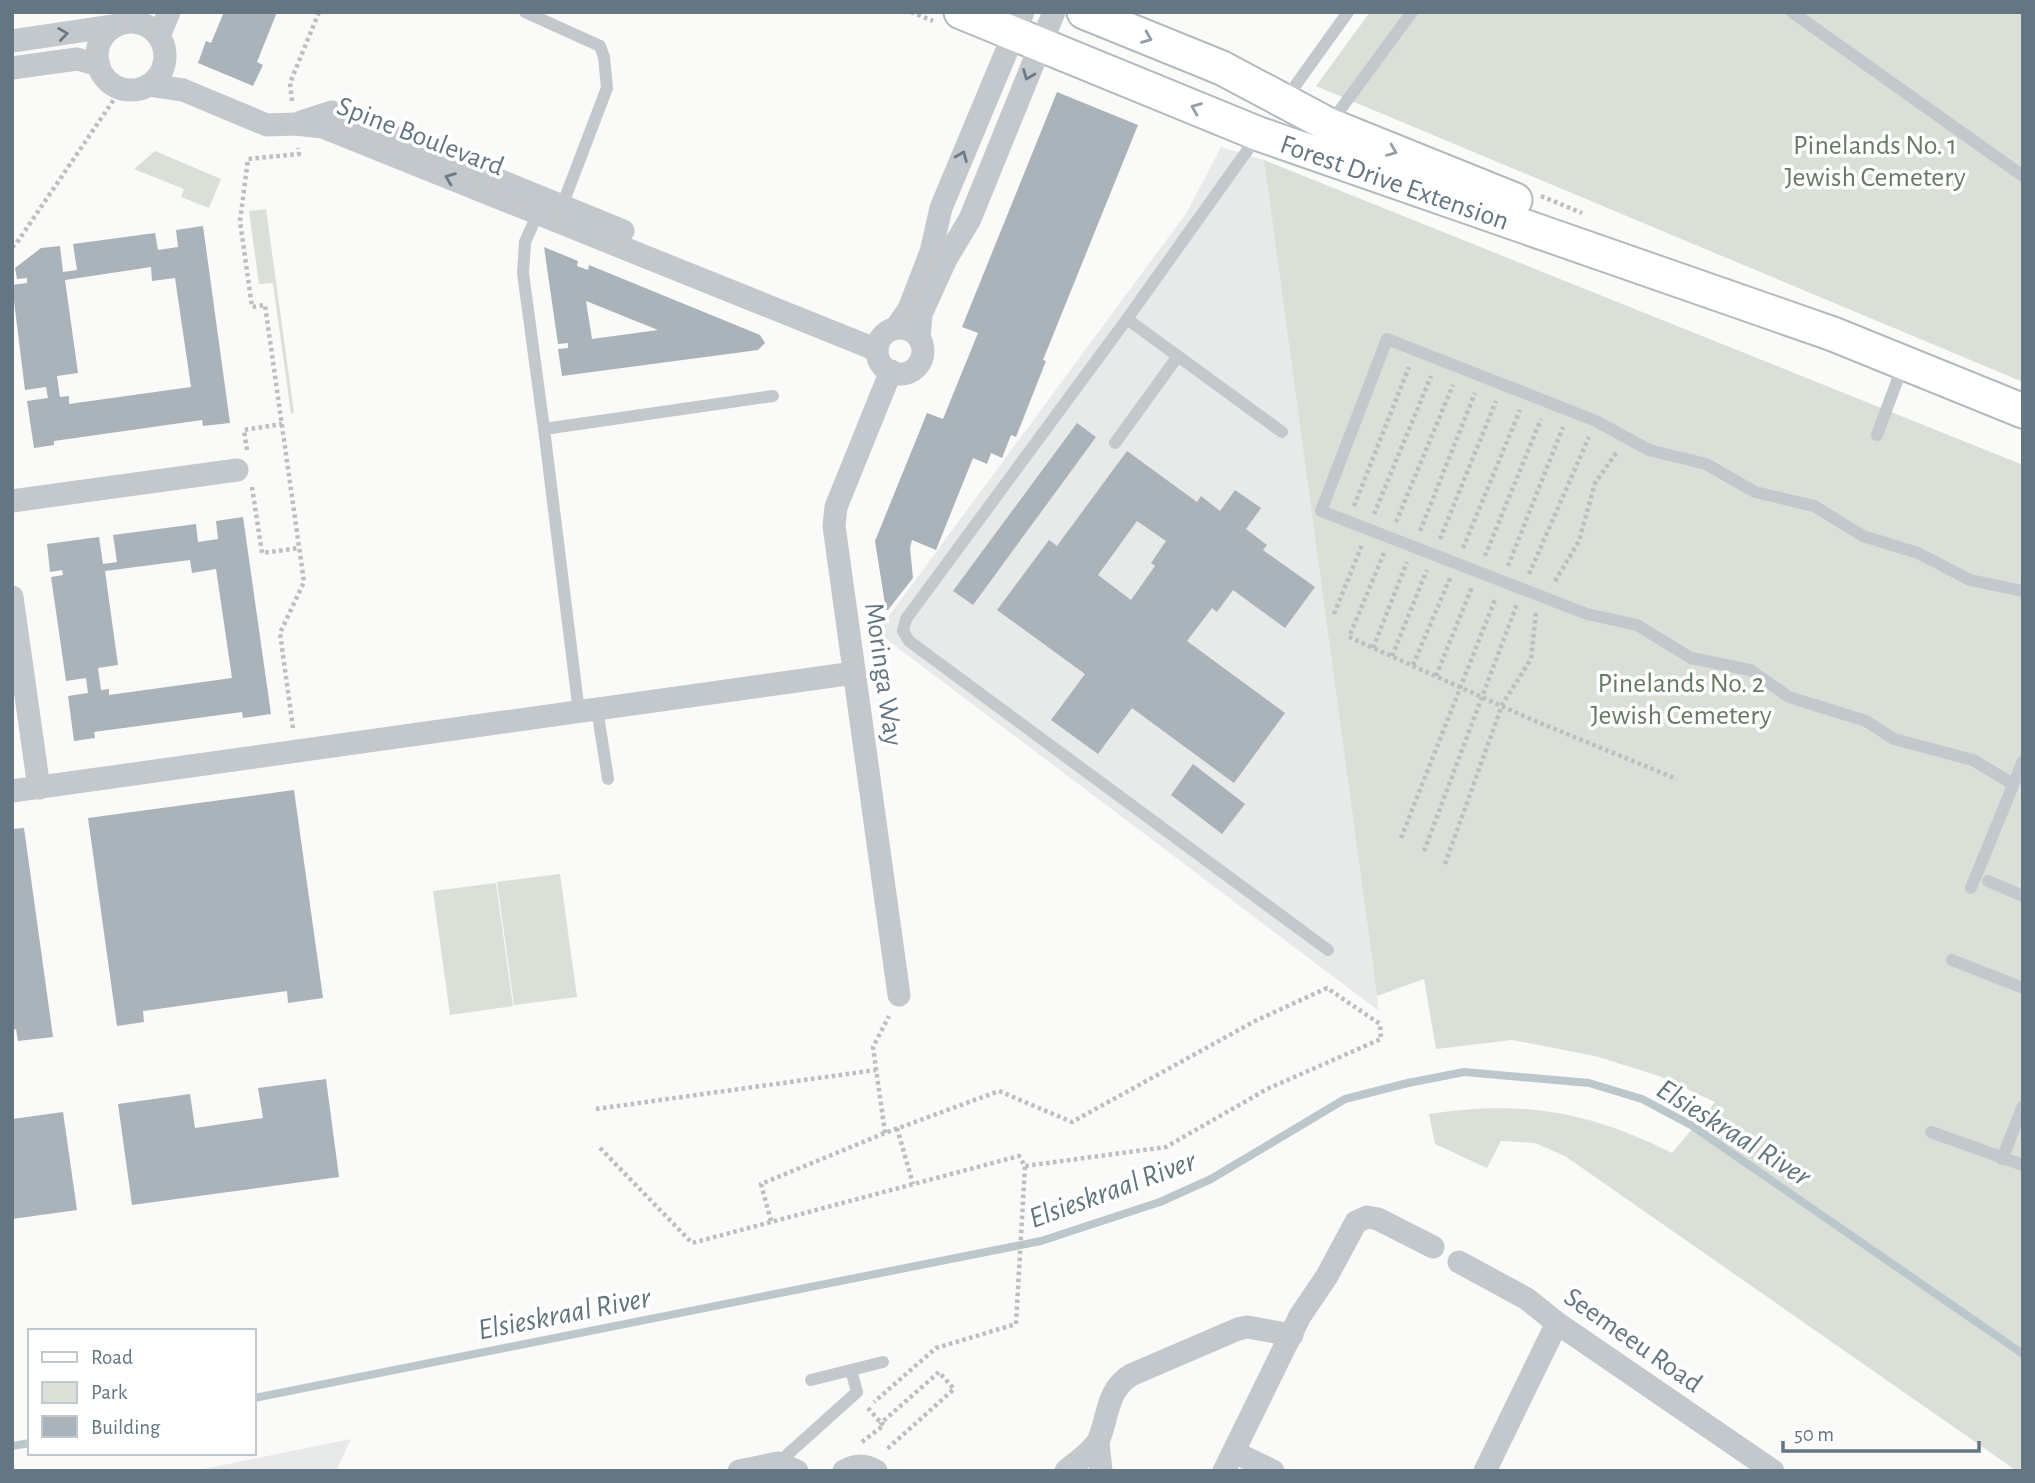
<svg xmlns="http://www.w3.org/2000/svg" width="2035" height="1483" font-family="'Alegreya Sans',sans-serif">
	<rect width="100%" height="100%" fill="#fafaf8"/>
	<!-- built -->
	<g fill="#e8e9e9">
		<path d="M1221 147 1264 160 1379 1011 877 632 1187 212Z"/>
		<path d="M351 1439 336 1471H194Z"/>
	</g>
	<!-- green -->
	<g fill="#dadfd7">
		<path d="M1370 12H2023V382L1316 86Z"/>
		<path d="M155 151 221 179 209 208 181 197 184 189 134 169Z"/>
		<path d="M1264 160 2023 465V1471H2017L1565 1156 1535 1143 1501 1141 1487 1168 1435 1144 1429 1114C1522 1100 1588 1111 1672 1153L1715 1102 1659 1076 1595 1056 1512 1040 1436 1049 1424 979 1377 996Z"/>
		<path d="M266 209 294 413 291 414 273 283 259 284 249 211Z"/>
		<path d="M560 874 577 997 514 1005 497 882Z"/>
		<path d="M496 883 513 1006 450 1015 433 891Z"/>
	</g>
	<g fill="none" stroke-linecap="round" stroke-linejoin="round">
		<!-- stream -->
		<g stroke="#bbc7cb" stroke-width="8">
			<path d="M254 1398 1041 1241 1160 1202 1211 1179 1345 1099 1408 1083 1464 1072 1589 1083 1642 1099 1691 1125 2023 1354"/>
			<path d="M12 1446 30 1443"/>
		</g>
	</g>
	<!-- building -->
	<g fill="#aab3b9" fill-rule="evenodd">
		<path d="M224 12H277L257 62 263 65 253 86 198 63 206 41 211 43Z"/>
		<path d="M1057 92 1138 125 1043 360 1046 361 1016 437 1011 435 1002 458 991 453 987 464 973 458 936 550 912 540 910 548 913 578 888 610H886L875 541 927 413 943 419 978 333 962 327Z"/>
		<path d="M203 226 230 423 203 426 202 420 54 441V445L34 448 27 401 48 398 46 387 25 390 12 285 27 283V278L17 279 15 268 41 248 60 246 63 272 77 270 73 244 155 233 158 250 178 247 176 230ZM151 267 152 281 175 278 191 387 69 404V396L60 397 57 376 78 373 65 280Z"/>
		<path d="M544 247 578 261 577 266 588 270 589 265 760 335 765 343 758 350 562 376 558 349 568 348V343L558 344ZM586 301 658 330 592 339Z"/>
		<path d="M1077 423 1096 437 973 605 953 591Z"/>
		<path d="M1127 451 1197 502 1201 496 1220 511 1235 490 1261 508 1246 529 1267 545 1263 550 1315 587 1285 628 1233 590 1217 612 1212 608 1187 641 1285 713 1234 783 1132 708 1098 754 1051 720 1085 674 997 610 1049 540 1057 546ZM1137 521 1166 541 1151 563 1155 566 1131 600 1098 575Z"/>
		<path d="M243 517 271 714 243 718 242 712 94 732 95 738 74 741 68 696 88 693 86 678 66 681 51 577 63 575 62 570 50 572 47 544 99 537 103 564 117 562 113 535 196 524 198 542 218 539 216 521ZM190 560 192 573 216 569 232 678 109 695V689L101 690 98 668 118 665 105 571Z"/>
		<path d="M1193 764 1245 804 1222 834 1171 795Z"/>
		<path d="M294 790 323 998 288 1003 287 991 143 1011 144 1022 117 1026 88 818Z"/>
		<path d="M24 828 53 1037 18 1041 16 1029 12 1030V829Z"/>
		<path d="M326 1079 339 1177 132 1205 118 1104 190 1094 195 1128 263 1118 258 1088Z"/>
		<path d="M63 1112 77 1210 12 1219V1119Z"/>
	</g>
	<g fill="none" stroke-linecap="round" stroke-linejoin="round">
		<defs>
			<g id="secondary">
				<path id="s1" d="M961 12 1259 134 1833 334 2023 411"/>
				<path d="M1084 12 1222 68 1329 125 1515 200"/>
			</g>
		</defs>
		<!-- secondary casing -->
		<use href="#secondary" stroke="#b3babf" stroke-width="37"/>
		<!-- path -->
		<g stroke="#bbbfc2" stroke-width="4.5" stroke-dasharray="3.5 3.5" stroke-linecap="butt">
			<path d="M911 12 933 21"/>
			<path d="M292 101 290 83 319 12"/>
			<path d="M1541 196 1582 213"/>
			<path d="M12 247 16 244 121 89"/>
			<path d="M247 450 244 430 282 424"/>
			<path d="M252 487 262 553 299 548"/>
			<path d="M1354 506 1409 367"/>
			<path d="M1374 514 1431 376"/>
			<path d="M1396 522 1453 385"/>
			<path d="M1420 531 1475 393"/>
			<path d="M1440 539 1496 401"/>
			<path d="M1463 548 1520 410"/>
			<path d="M1384 553 1349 637 1528 718 1677 779"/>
			<path d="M1485 556 1541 419"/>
			<path d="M1508 566 1563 427"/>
			<path d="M1529 574 1589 437"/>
			<path d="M1555 581 1579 541 1595 483 1617 452"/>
			<path d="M1334 614 1362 545"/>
			<path d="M1373 648 1407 562"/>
			<path d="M1392 656 1427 570"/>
			<path d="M1413 665 1450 578"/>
			<path d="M1436 676 1472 587"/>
			<path d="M293 728 280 633 304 582 265 305 252 307 240 221 248 159 299 154 298 148"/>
			<path d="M1401 838 1496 597"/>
			<path d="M1424 851 1517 604"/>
			<path d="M1445 864 1502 705 1531 659 1536 613"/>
			<path d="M596 1109 876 1070"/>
			<path d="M897 1128 913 1184"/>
			<path d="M885 1133 873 1047 889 1016"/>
			<path d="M600 1148 692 1243 1019 1156 1025 1166 1016 1324 936 1348 874 1402"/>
			<path d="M771 1221 761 1184 885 1133 999 1091 1072 1122 1255 1021 1327 988 1380 1024 1381 1039 1267 1089 1166 1147 1025 1166"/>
			<path d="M868 1408 881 1423"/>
			<path d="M862 1442 884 1425 881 1423 939 1372 954 1389 886 1450"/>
		</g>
		<!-- lane -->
		<g stroke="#c3c8cc" stroke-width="12">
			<path d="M525 12 600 46 604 57 607 88 562 206 558 207"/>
			<path d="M1792 12 2023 176"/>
			<path d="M1285 100 1348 12"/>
			<path d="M1329 125 1412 12"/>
			<path d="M1259 134 1127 319 906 619 903 631 909 641 1328 950"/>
			<path d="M541 213H538L525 242 523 273 544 429 773 396"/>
			<path d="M1127 319 1282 432"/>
			<path d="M544 429 579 712"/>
			<path d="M1877 435 1903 365"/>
			<path d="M1115 443 1178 356"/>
			<path d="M597 709 608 779"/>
			<path d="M2013 784 1973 760 1894 739 1866 721 1789 697 1750 670 1691 658 1637 625 1587 614 1321 511 1387 339 1596 421 1649 450 1706 464 1755 492 1814 506 1863 536 1918 553 1970 580 2023 591"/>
			<path d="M1988 881 2023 896"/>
			<path d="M1971 888 2023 761"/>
			<path d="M1952 960 2023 988"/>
			<path d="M1931 1132 2023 1165"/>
			<path d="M2002 1159 2023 1106"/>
			<path d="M811 1380 883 1362"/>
			<path d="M778 1463 857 1392 851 1370"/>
		</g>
		<!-- street -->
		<g stroke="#c3c8cc" stroke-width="23">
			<circle cx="131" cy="56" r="34"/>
			<path d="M159 36 169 12"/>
			<path d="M12 41 113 26"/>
			<path d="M12 68 77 59 99 65"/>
			<path d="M149 85 183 90 267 125 295 124 323 127 877 350"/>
			<path d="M301 122 332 112 623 231"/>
			<path d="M896 328 909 309 931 252 941 208 1023 12"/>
			<circle cx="900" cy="351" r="23"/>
			<path d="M919 338 921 314 946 259 970 219 1054 12"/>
			<path d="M891 371 836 507 834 526 899 995"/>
			<path d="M12 501 237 470"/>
			<path d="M12 597 39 788"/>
			<path d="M12 791 854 673"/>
			<path d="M1459 1262 1527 1299 1557 1323 1773 1471"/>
			<path d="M1098 1443 1101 1471"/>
			<path d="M1234 1452 1273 1471"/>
			<path d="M739 1471 778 1463 797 1471"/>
			<path d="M844 1471C854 1465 865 1464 876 1471"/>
			<path d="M1066 1471C1076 1462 1094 1451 1099 1439 1109 1415 1106 1391 1131 1375L1238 1329 1247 1327 1292 1335"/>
			<path d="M1224 1471 1300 1316 1327 1276 1356 1222 1367 1217 1378 1219 1433 1247"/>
			<path d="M1485 1471 1557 1323"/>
		</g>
		<!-- secondary -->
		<use href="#secondary" stroke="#fff" stroke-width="33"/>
	</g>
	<!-- one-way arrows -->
	<defs><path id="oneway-chevron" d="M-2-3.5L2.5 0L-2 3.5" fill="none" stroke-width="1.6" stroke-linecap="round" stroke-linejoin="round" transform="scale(1.75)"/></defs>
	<g stroke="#6a7a87">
		<use href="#oneway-chevron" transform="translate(63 34) rotate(-8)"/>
		<use href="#oneway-chevron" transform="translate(1028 75) rotate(112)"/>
		<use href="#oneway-chevron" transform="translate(962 156) rotate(-68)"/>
		<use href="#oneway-chevron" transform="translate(450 178) rotate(-158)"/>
	</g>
	<g stroke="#939fa8">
		<use href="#oneway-chevron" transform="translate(1147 38) rotate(22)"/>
		<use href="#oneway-chevron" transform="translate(1196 108) rotate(-158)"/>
		<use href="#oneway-chevron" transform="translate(1392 151) rotate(22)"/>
	</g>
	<g text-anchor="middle" stroke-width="7" stroke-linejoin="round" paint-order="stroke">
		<!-- street labels -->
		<g font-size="28" fill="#657683" stroke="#fff">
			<text transform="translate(421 135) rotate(21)" y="10">Spine Boulevard</text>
			<text dy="10" stroke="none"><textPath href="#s1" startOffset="466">Forest Drive Extension</textPath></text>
			<text transform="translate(885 674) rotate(82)" y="10">Moringa Way</text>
			<text transform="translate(1634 1339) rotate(35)" y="10">Seemeeu Road</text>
		</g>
		<!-- park labels -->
		<g font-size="28" fill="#687a64" stroke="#fff">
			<text x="1875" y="154">Pinelands No. 1<tspan x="1875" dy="32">Jewish Cemetery</tspan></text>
			<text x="1681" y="692">Pinelands No. 2<tspan x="1681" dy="32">Jewish Cemetery</tspan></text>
		</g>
		<!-- water labels -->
		<g font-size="30" font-style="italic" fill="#60757c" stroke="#fff">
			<text transform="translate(1734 1132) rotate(32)" y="10">Elsieskraal River</text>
			<text transform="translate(1112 1189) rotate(-20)" y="10">Elsieskraal River</text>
			<text transform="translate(564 1313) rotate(-11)" y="10">Elsieskraal River</text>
		</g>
	</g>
	<!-- border -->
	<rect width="2035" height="1483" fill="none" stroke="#657683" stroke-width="28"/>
	<!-- legend -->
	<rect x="28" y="1329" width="228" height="126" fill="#ffffff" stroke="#c1c8cd" stroke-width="2"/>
	<rect x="42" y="1352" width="35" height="10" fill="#ffffff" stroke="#c1c8cd" stroke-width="2"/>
	<text x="91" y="1364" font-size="21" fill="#657683">Road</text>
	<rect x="42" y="1382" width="35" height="21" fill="#dadfd7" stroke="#c1c8cd" stroke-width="2"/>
	<text x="91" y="1399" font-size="21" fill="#657683">Park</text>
	<rect x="42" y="1416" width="35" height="21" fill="#aab3b9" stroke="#c1c8cd" stroke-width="2"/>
	<text x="91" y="1434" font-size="21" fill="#657683">Building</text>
	<!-- scale -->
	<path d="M1783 1441v10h196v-10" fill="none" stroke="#657683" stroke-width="3.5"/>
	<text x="1794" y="1441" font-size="21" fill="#657683" stroke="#ffffff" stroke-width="5" paint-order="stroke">50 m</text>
</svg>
